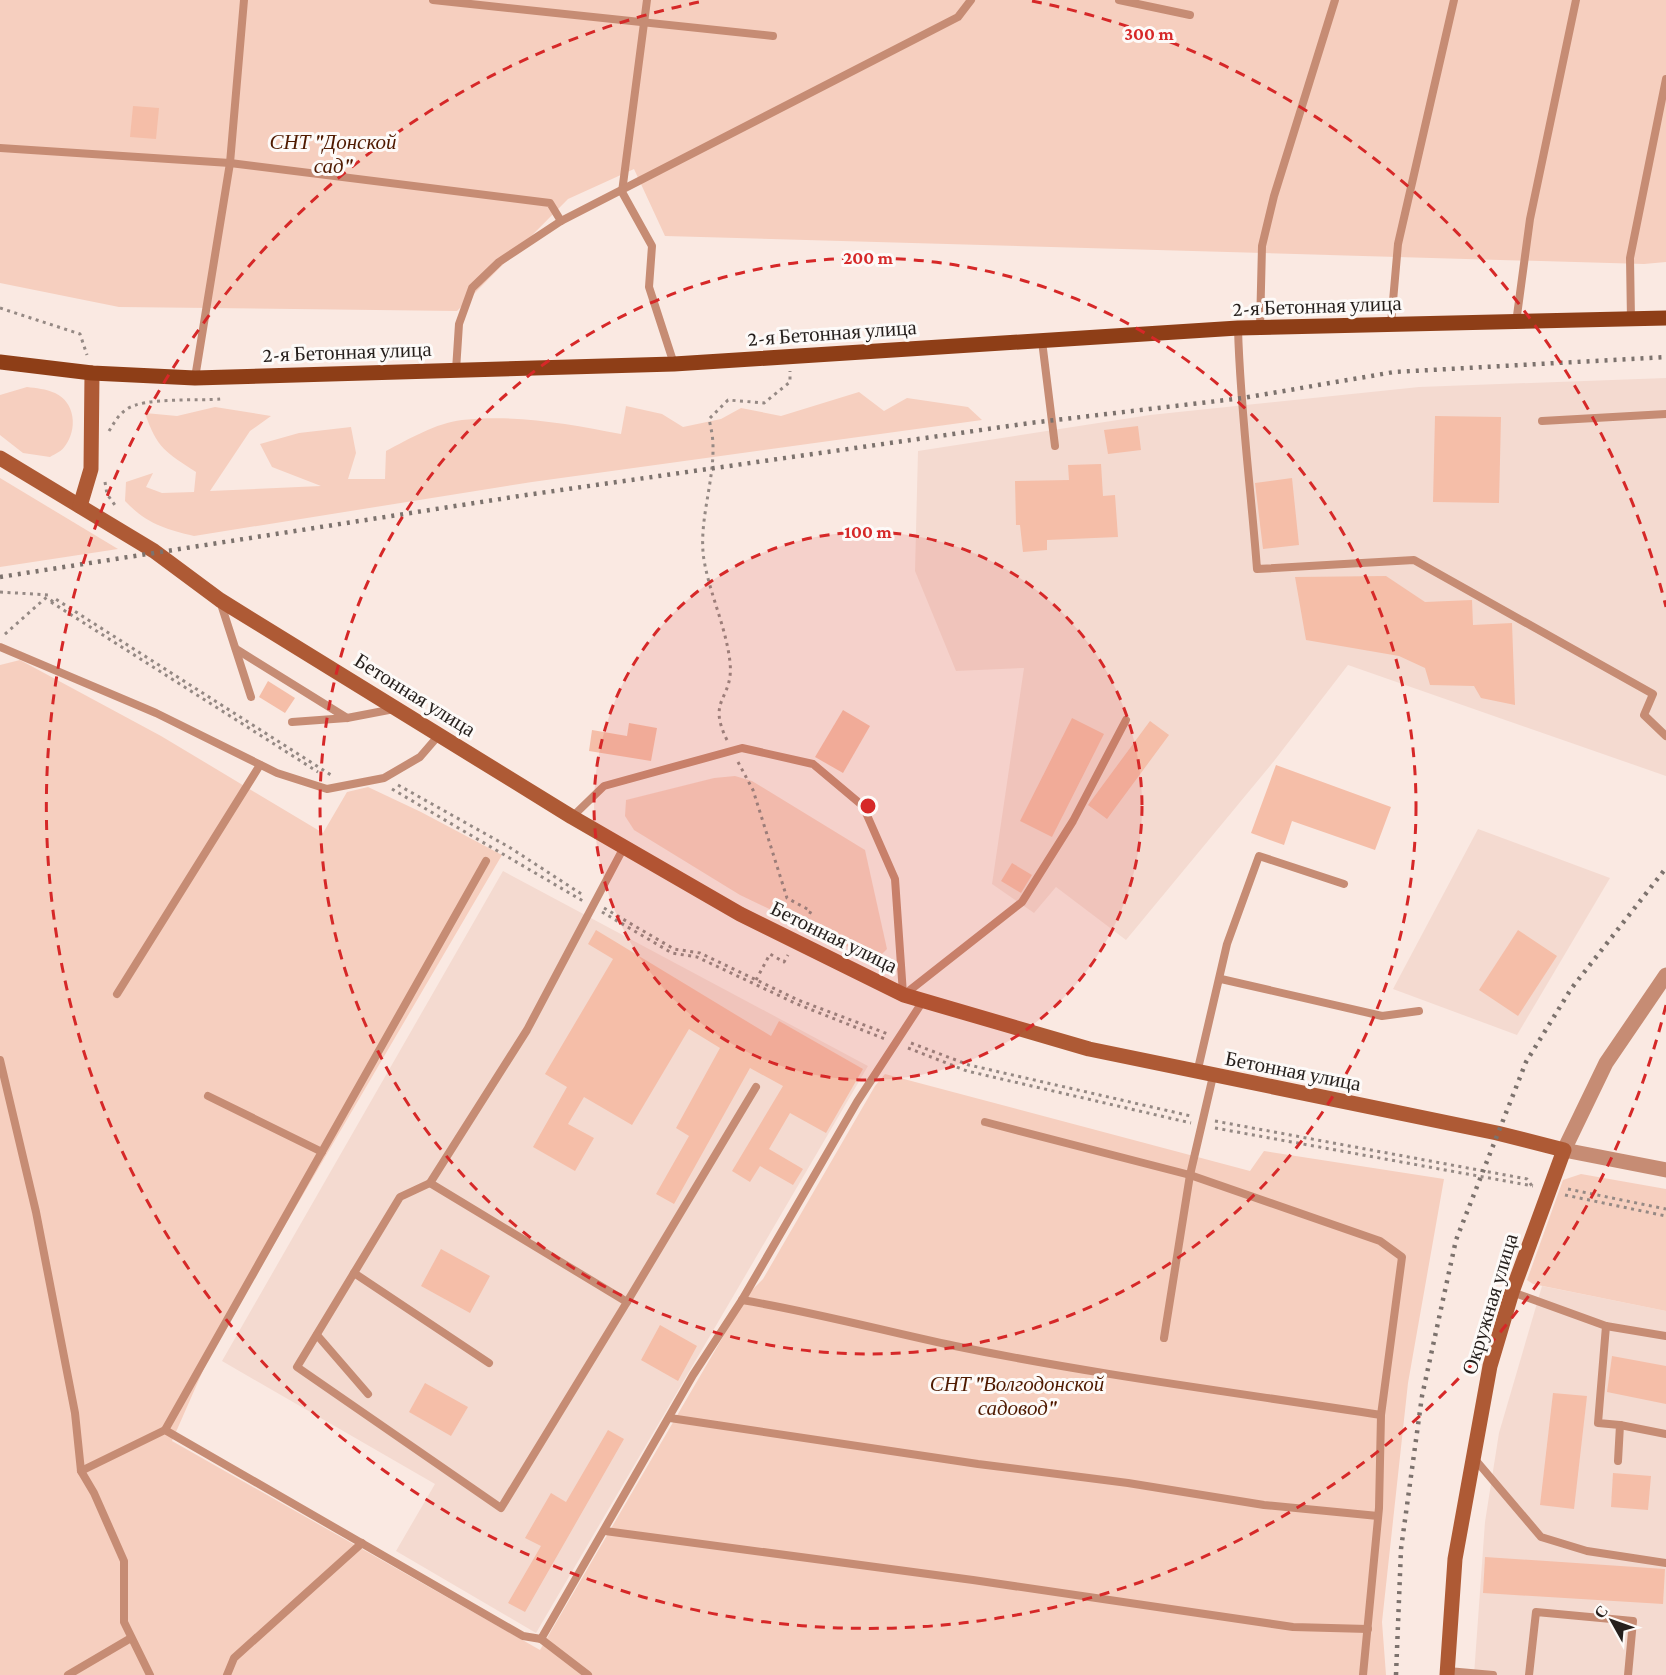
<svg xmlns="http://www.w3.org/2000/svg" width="1666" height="1675" font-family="'Crimson Pro',serif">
	<rect width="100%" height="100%" fill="#fae9e2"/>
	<!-- built -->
	<g fill="#f4dad0">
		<path d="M1666 378V776L1348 665 1274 761 1126 940 1056 887 1034 913 992 884 1024 668 956 671 915 571 918 451 1150 415 1419 387Z"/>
		<path d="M1478 829 1610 878 1517 1035 1393 989Z"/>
		<path d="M503 871 868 1066 536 1633 396 1551 435 1484 222 1361Z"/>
		<path d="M1542 1286 1666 1311V1675H1474L1485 1522 1499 1433Z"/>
	</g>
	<!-- green -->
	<g fill="#f6cfbf">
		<path d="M0 0H1666V262L1644 264 665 236 634 169 568 199 457 311 119 307 0 283Z"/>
		<path d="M27 387C36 388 46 389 55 393 75 402 78 429 65 446 62 451 55 454 50 457L23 453 0 435V395Z"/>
		<path d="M859 392 884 411 907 398 968 407 982 420 532 482 194 536C164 529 146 523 125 501L126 482 153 473 146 487 162 493 194 492 196 472C166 452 157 449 145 413L177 416 215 407 271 416 250 431 210 491 321 486 272 467 260 444 299 433 351 427 356 453 348 479H385L386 451C409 439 436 423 462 420 516 414 569 424 621 434L626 406 662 414 683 427 721 419 741 408 781 416Z"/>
		<path d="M0 478 118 549 0 567Z"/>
		<path d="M20 660 161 736 323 833 347 792 368 787 421 812 502 855 212 1350 172 1441 540 1650 748 1294 763 1279 875 1086 885 1074 1250 1171 1264 1151 1444 1179 1408 1383 1382 1622 1386 1675H0V665Z"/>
		<path d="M735 776 752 781 865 850 887 949 876 960 740 895 634 830 625 816 626 800 714 778Z"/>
		<path d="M1581 1174 1666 1189V1311L1533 1284 1527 1280 1563 1180Z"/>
	</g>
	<!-- building -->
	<g fill="#f5bea8">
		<path d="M133 106 159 108 156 139 130 137Z"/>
		<path d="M1435 416 1501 417 1499 503 1433 502Z"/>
		<path d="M1138 426 1141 450 1108 454 1104 430Z"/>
		<path d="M1101 464 1103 496 1115 495 1118 537 1047 540V550L1023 552 1020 525H1016L1015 481 1069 480 1068 465Z"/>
		<path d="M1292 478 1299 545 1263 549 1255 483Z"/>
		<path d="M1386 576 1425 602 1472 600 1473 625 1512 623 1515 705 1481 698 1474 686 1430 685 1425 668 1399 656 1306 640 1295 577Z"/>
		<path d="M268 681 295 698 285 713 259 697Z"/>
		<path d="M843 710 870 726 843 773 815 757Z"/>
		<path d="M1072 718 1104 734 1052 837 1020 821Z"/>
		<path d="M1150 721 1169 735 1107 819 1088 805Z"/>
		<path d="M629 723 657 728 651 761 589 751 592 730 627 736Z"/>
		<path d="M1276 765 1391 807 1375 850 1292 821 1284 845 1251 833Z"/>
		<path d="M1012 863 1032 875 1021 893 1001 881Z"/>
		<path d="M596 930 771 1036 779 1021 863 1069 826 1133 790 1113 769 1149 803 1169 793 1185 760 1166 750 1182 732 1171 783 1086 750 1068 674 1204 656 1194 689 1136 676 1128 720 1048 689 1029 632 1125 584 1097 568 1124 594 1138 575 1171 533 1147 567 1087 545 1074 613 959 588 944Z"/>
		<path d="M1518 930 1557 956 1518 1016 1479 990Z"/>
		<path d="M441 1249 490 1276 470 1313 421 1286Z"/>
		<path d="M660 1325 697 1346 678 1381 641 1360Z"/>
		<path d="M1612 1356 1666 1366V1404L1607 1392Z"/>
		<path d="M425 1383 468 1407 451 1436 409 1412Z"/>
		<path d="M1553 1393 1587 1396 1574 1509 1540 1505Z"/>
		<path d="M608 1430 624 1439 525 1612 508 1603 541 1546 525 1538 551 1493 566 1502Z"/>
		<path d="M1613 1473 1651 1476 1648 1510 1611 1507Z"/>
		<path d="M1485 1557 1665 1569 1663 1604 1483 1593Z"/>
	</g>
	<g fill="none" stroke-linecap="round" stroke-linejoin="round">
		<!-- path -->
		<g stroke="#958984" stroke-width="3" stroke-dasharray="3 4.5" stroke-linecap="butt">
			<path d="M0 308 80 334 87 355"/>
			<path d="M788 327 789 340"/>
			<path d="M109 431C114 423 118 415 127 409 144 397 199 401 221 399"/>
			<path d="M105 482 107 494 117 508"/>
			<path d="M0 592 49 595 4 635"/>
			<path d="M51 602 318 772"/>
			<path d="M51 602 54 598 331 775"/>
			<path d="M727 740C706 698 734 700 730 662 726 627 710 595 704 560 698 523 714 483 713 446 713 437 711 428 709 419L728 400 764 403 790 382V371"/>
			<path d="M738 762 753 790 787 898 811 911 802 928"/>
			<path d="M398 785 509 847 583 895"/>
			<path d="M392 789 583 901"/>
			<path d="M604 908 674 949 700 953 798 1000 888 1034"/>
			<path d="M602 912 672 953 697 957 797 1004 885 1039"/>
			<path d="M756 980 770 954 784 962 788 955"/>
			<path d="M911 1043 969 1065 1191 1116"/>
			<path d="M908 1048 967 1071 1191 1123"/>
			<path d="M1215 1121 1527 1179 1532 1186"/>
			<path d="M1215 1128 1533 1186"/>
			<path d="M1568 1189 1666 1209"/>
			<path d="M1565 1195 1666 1216"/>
		</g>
		<!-- service -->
		<g stroke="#c68c74" stroke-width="8">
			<path d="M433 0 773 36"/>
			<path d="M647 0 622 192 652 246 649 287 674 364"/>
			<path d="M1119 0 1190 15"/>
			<path d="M0 148 230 163 550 203 561 221"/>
			<path d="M1631 320 1630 258 1666 79"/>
			<path d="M1516 323 1530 219 1576 0"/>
			<path d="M1391 324 1398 244 1454 0"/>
			<path d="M1238 328C1240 408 1251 489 1257 569L1414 560 1653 694 1644 715 1666 736"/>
			<path d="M1260 328 1262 246 1274 196 1335 0"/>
			<path d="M1042 341 1055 446"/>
			<path d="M456 370 459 324 472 288 499 262 561 221 958 17 971 0"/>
			<path d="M195 378 230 163 244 0"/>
			<path d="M1542 421 1666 414"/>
			<path d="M220 601 251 697"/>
			<path d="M0 647 156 713 277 773 327 789 384 778 420 757 439 735"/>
			<path d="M236 649 347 718"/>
			<path d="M292 722 347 718 394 709"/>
			<path d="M572 817 604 786 742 748 813 764 863 806 895 879 903 994"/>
			<path d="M624 847 527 1030 430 1183 627 1302 756 1087"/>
			<path d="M1221 979 1382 1016 1419 1011"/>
			<path d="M117 994 260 765"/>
			<path d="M905 994 1022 902 1073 821 1126 720"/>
			<path d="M0 1060 36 1212 75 1413 81 1471 94 1493 124 1561V1622L150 1675"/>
			<path d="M1197 1073 1227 944 1259 856 1344 884"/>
			<path d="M208 1096 322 1152"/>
			<path d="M430 1183 400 1197 297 1367 501 1508 627 1302"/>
			<path d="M354 1273 489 1363"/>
			<path d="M1512 1292 1606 1326 1598 1423 1620 1425 1618 1461"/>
			<path d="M742 1300C814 1312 884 1331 955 1346 1096 1375 1239 1393 1381 1415L1402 1257 1380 1241 1190 1175 985 1122"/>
			<path d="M1606 1326 1666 1336"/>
			<path d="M317 1335 368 1394"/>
			<path d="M1164 1338 1190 1175 1213 1076"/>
			<path d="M670 1418 978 1464 1128 1483 1264 1505 1378 1516"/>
			<path d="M1620 1425 1666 1434"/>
			<path d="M165 1430 486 861"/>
			<path d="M1473 1457 1541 1537 1587 1551 1666 1563"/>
			<path d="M81 1471 165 1430 523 1636 541 1639 693 1375 742 1300 857 1102 923 1001"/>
			<path d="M605 1531 973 1580 1293 1627 1368 1629"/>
			<path d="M541 1639 588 1675"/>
			<path d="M1448 1671 1493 1675"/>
			<path d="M68 1675 131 1638"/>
			<path d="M227 1675 234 1658 362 1543"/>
			<path d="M1363 1675 1379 1508 1381 1415"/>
			<path d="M1529 1675 1536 1612 1633 1621 1628 1675"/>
		</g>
		<!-- minor -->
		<path stroke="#c68c74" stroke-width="15" d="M1564 1150 1606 1063 1666 975"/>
		<!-- tertiary -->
		<path stroke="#c68c74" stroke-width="15" d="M1564 1150 1666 1170"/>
		<!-- secondary -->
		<g stroke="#ae5a35" stroke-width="15">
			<path d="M0 458 154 551 220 600 572 817 740 914 904 995 1089 1049 1497 1133 1564 1150 1512 1292 1490 1366 1455 1559 1447 1675"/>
			<path d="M80 506 91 469 92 373"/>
		</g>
		<!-- primary -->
		<path stroke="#8e3e17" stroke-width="15" d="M0 362 92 373 195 378 674 364 1238 328 1666 318"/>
		<!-- rail -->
		<g stroke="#7c726d" stroke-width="4.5" stroke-dasharray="3 6" stroke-linecap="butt">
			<path d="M0 577 526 495 1030 423 1243 398 1394 372 1666 357"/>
			<path d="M1396 1675 1401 1549 1422 1396 1456 1240 1526 1062 1571 989 1666 868"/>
		</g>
	</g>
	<!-- distance rings -->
	<circle cx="868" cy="806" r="274" fill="#d62828" fill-opacity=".12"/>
	<g fill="none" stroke="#d62828" stroke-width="3" stroke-dasharray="10 8">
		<circle cx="868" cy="806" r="274"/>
		<circle cx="868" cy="806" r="548"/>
		<path d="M1666 1005A822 822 0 1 1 704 1M1032 1A822 822 0 0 1 1666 607"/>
	</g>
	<g text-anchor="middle" stroke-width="6" stroke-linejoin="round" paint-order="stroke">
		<!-- park labels -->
		<g font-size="21" font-style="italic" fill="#4f1a00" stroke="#fdfaf8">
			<text x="333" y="149">СНТ "Донской<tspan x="333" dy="24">сад"</tspan></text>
			<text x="1017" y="1391">СНТ "Волгодонской<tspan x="1017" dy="24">садовод"</tspan></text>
		</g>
		<!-- street labels -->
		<g font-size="21" fill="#251f1c" stroke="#fdfaf8">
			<text transform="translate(1317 306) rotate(-2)" y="7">2-я Бетонная улица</text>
			<text transform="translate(832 333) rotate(-4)" y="7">2-я Бетонная улица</text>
			<text transform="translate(347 352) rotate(-2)" y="7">2-я Бетонная улица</text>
			<text transform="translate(415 695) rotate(32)" y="7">Бетонная улица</text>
			<text transform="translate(834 937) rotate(26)" y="7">Бетонная улица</text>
			<text transform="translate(1293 1071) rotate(11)" y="7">Бетонная улица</text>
			<text transform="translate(1490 1304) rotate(-73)" y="7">Окружная улица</text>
		</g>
	</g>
	<circle cx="868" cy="806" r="9" fill="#d62828" stroke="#fdfaf8" stroke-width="3"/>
	<g font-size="18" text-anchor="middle" font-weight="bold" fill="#d62828" stroke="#fdfaf8" stroke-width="6" stroke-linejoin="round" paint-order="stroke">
		<text x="1149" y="40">300 m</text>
		<text x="868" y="264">200 m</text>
		<text x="868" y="538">100 m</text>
	</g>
	<!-- north arrow -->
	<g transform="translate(1612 1621) rotate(310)" stroke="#fdfaf8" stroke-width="4.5" paint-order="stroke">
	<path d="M0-4.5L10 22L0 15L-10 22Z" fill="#251f1c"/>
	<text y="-9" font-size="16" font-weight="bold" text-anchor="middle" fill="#251f1c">С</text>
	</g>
</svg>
